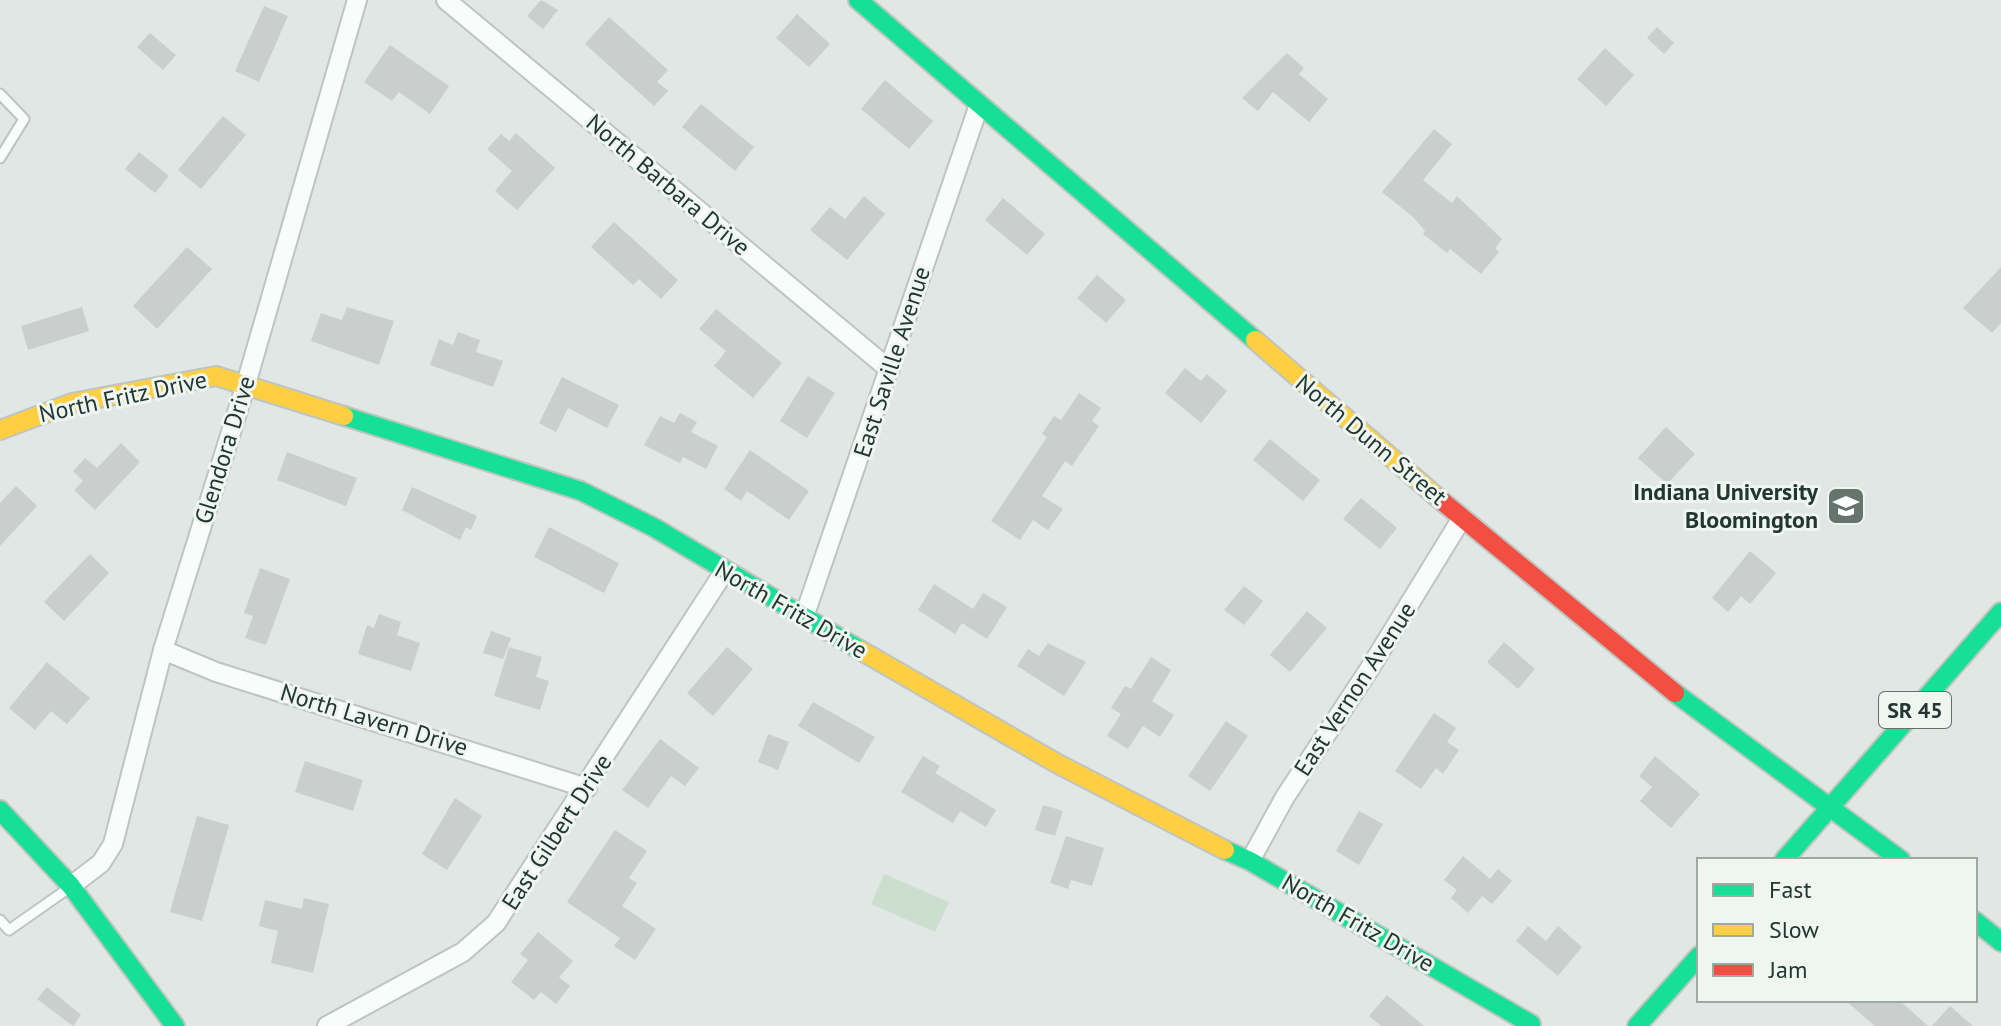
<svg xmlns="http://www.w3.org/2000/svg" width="2001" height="1026" font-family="'PT Sans',sans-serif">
	<rect width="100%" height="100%" fill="#e1e7e4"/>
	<!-- green -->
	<path fill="#ccdfcf" d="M884 874 949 902 935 932 871 904Z"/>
	<!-- building -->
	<g fill="#cacfcd">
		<path d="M541 0 558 10 543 29 527 16Z"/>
		<path d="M264 6 288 16 259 82 235 71Z"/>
		<path d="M797 14 830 44 809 67 776 38Z"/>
		<path d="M609 17 668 70 657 82 668 91 654 106 585 44Z"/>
		<path d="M1657 27 1674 43 1664 54 1647 38Z"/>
		<path d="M150 33 176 55 163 70 137 47Z"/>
		<path d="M390 45 449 86 430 114 399 92 392 101 364 82Z"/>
		<path d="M1605 48 1634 75 1606 106 1577 79Z"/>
		<path d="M1287 53 1304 68 1299 74 1328 99 1309 122 1273 92 1258 111 1242 98Z"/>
		<path d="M885 80 933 121 909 149 861 109Z"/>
		<path d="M701 104 754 147 735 171 682 127Z"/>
		<path d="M223 116 246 135 201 189 178 170Z"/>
		<path d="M1434 129 1452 144 1423 180 1452 203 1457 196 1502 239 1495 248 1499 252 1481 274 1450 249 1447 253 1423 234 1425 231 1413 217 1382 192Z"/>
		<path d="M516 133 555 168 517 210 495 191 512 171 487 149 501 134 509 141Z"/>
		<path d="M139 152 169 176 155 193 125 169Z"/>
		<path d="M864 196 885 214 847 260 810 230 830 207 845 219Z"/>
		<path d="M1003 198 1045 234 1027 255 985 220Z"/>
		<path d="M614 222 678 280 661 299 639 279 633 285 591 247Z"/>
		<path d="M187 247 212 269 157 329 133 306Z"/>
		<path d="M2001 267V323L1992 333 1963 308Z"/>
		<path d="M1097 275 1126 300 1106 323 1077 298Z"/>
		<path d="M82 307 89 331 28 350 21 326Z"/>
		<path d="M347 307 394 321 379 365 311 341 321 313 342 320Z"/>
		<path d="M716 309 782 363 753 398 714 366 726 351 699 329Z"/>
		<path d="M458 332 480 340 476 352 503 361 493 387 430 365 439 339 453 345Z"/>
		<path d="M1185 368 1201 381 1207 374 1227 391 1201 423 1165 393Z"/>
		<path d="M808 376 835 393 807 438 780 421Z"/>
		<path d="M562 377 619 405 607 428 568 408 556 432 539 423Z"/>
		<path d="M1079 393 1101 408 1092 421 1099 426 1072 466 1065 461 1042 496 1063 509 1048 530 1033 520 1020 540 991 521 1047 437 1042 434 1054 416 1061 420Z"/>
		<path d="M680 413 697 422 691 432 718 446 706 469 683 457 680 463 644 445 660 416 674 423Z"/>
		<path d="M1666 427 1695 454 1667 484 1638 458Z"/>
		<path d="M1270 439 1320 480 1303 501 1253 460Z"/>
		<path d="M121 443 140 462 95 510 74 490 83 481 73 471 85 458 97 468Z"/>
		<path d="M750 450 809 491 789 520 747 491 741 501 724 489Z"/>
		<path d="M287 452 357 478 346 506 277 480Z"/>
		<path d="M16 486 37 506 0 546V503Z"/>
		<path d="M412 487 477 516 471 530 466 527 460 540 402 510Z"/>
		<path d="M1361 498 1397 528 1380 549 1343 519Z"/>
		<path d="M549 527 619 563 604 593 534 557Z"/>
		<path d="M1750 551 1776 573 1750 604 1741 596 1728 612 1712 598Z"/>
		<path d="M90 554 109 573 64 621 44 602Z"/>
		<path d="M260 568 290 579 266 645 245 638 253 616 244 613Z"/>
		<path d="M934 584 973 609 983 593 1007 607 987 639 962 623 955 634 918 610Z"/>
		<path d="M1244 586 1263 601 1244 625 1224 610Z"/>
		<path d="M1307 611 1327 628 1290 672 1270 655Z"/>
		<path d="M379 614 401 622 397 635 420 643 411 671 358 654 367 625 374 628Z"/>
		<path d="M491 631 511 638 503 659 483 653Z"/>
		<path d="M1504 642 1535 669 1518 689 1487 662Z"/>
		<path d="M1048 643 1086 662 1064 696 1017 666 1028 649 1039 656Z"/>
		<path d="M509 647 542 657 536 677 549 681 540 710 494 696Z"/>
		<path d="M727 647 753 669 713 716 687 693Z"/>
		<path d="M1151 657 1171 670 1152 701 1174 715 1160 737 1143 726 1128 749 1107 736 1121 714 1111 708 1125 686 1131 689Z"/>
		<path d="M47 662 90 698 67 724 51 711 35 730 9 708Z"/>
		<path d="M813 702 875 737 859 763 798 726Z"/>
		<path d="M1434 713 1456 728 1447 742 1459 750 1443 774 1436 768 1421 789 1395 771Z"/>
		<path d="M1226 721 1248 736 1210 791 1188 776Z"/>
		<path d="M768 734 789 742 778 770 758 762Z"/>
		<path d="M660 739 699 768 685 786 671 776 648 808 622 790Z"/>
		<path d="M923 756 940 766 935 773 996 810 986 827 960 811 953 823 901 792Z"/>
		<path d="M1655 756 1700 794 1671 828 1640 801 1652 787 1639 776Z"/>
		<path d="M305 761 363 780 353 811 295 792Z"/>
		<path d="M455 798 482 816 447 870 422 854Z"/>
		<path d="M1043 805 1063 811 1055 836 1035 830Z"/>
		<path d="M1359 811 1383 824 1359 865 1336 851Z"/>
		<path d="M197 816 229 825 202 921 170 912Z"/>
		<path d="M615 830 647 851 629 878 637 883 622 906 656 929 635 960 614 946 620 938 567 902Z"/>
		<path d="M1066 836 1104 848 1092 886 1071 880 1068 889 1050 883Z"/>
		<path d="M1463 856 1490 879 1498 869 1512 881 1492 904 1482 896 1468 913 1451 898 1457 890 1444 880Z"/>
		<path d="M304 898 329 904 313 973 271 963 278 931 259 926 265 900 302 909Z"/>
		<path d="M1528 926 1546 941 1558 926 1582 947 1558 976 1516 941Z"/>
		<path d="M538 932 573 961 559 977 570 986 556 1004 541 992 534 1000 511 982 528 960 520 954Z"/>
		<path d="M47 987 81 1015 73 1026 37 999Z"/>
		<path d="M1387 995 1424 1026H1381L1369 1016Z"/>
		<path d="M1845 1000H1899L1928 1026H1875Z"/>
		<path d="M1950 1006 1973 1026H1932Z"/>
	</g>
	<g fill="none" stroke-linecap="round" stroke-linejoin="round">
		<defs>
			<g id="lane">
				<path d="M0 94 24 119 0 158"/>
				<path d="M0 920 9 930 69 888"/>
			</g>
			<g id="street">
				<path d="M446 0 890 370"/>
				<path d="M804 617 979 105"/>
				<path d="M163 650 216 672 587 788"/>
				<path d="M1250 861 1285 797 1370 668 1462 518"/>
				<path d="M71 886 101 863 113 844 163 650 246 384 357 0"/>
				<path d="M327 1026 463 952 496 923 724 572"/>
			</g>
			<g id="fast">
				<path d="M858 0 1255 340"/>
				<path d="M344 416 581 491 655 528 860 650"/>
				<path d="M1675 693 1901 860"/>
				<path d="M0 810 71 886 175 1026"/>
				<path d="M1225 850 1250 861 1531 1024"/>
				<path d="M1784 860 2001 612"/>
				<path d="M1975 921 2001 942"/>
				<path d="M1637 1026 1699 956"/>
			</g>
			<g id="slow">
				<path d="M1255 340 1437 497"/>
				<path d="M0 430 72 403 216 376 344 416"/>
				<path d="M860 650 1058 764 1225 850"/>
			</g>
			<path id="jam" d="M1437 497 1675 693"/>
		</defs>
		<!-- lane casing -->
		<use href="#lane" stroke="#bec4c1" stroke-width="13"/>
		<!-- street casing -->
		<use href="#street" stroke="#bec4c1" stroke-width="22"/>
		<!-- fast casing -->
		<use href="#fast" stroke="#bec5c1" stroke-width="22"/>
		<!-- slow casing -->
		<use href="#slow" stroke="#bec5c1" stroke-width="22"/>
		<!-- jam casing -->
		<use href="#jam" stroke="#bec5c1" stroke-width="22"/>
		<!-- lane -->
		<use href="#lane" stroke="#fafbfb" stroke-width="9"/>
		<!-- street -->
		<use href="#street" stroke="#fafbfb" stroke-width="18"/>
		<!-- fast -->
		<use href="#fast" stroke="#16e098" stroke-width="18"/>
		<!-- slow -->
		<use href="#slow" stroke="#ffcf43" stroke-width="18"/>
		<!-- jam -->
		<use href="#jam" stroke="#f24e42" stroke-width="18"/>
	</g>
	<!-- icons -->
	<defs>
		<symbol id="university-square" viewBox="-11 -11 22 22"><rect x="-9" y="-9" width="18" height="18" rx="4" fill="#65756e" stroke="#eff6f2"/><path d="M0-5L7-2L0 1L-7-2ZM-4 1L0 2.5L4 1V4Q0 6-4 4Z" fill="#fff"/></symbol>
	</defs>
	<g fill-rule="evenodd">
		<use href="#university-square" x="1824" y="484" width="44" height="44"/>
	</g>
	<g text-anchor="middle" stroke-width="6" stroke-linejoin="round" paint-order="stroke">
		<!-- shield labels -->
		<rect fill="#eff6f2" stroke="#60706a" stroke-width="2" x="1879" y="692" width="72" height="36" rx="6"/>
		<g font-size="22" font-weight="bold" fill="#22372f">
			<text x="1915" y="718">SR 45</text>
		</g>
		<!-- street labels -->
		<g font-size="24" fill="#22372f" stroke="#eff6f2">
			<text transform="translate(668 185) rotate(40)" y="8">North Barbara Drive</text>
			<text transform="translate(892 362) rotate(-72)" y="8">East Saville Avenue</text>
			<text transform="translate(123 397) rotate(-12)" y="8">North Fritz Drive</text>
			<text transform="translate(1371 440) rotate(40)" y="8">North Dunn Street</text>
			<text transform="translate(225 450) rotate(-73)" y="8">Glendora Drive</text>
			<text transform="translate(791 610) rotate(30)" y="8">North Fritz Drive</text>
			<text transform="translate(1355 689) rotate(-57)" y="8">East Vernon Avenue</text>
			<text transform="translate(374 720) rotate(17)" y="8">North Lavern Drive</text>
			<text transform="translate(557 832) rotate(-57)" y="8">East Gilbert Drive</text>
			<text transform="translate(1358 923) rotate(30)" y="8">North Fritz Drive</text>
		</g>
		<!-- poi labels -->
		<g font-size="24" font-weight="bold" fill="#22372f" stroke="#eff6f2" text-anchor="end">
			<text x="1818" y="500">Indiana University<tspan x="1818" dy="28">Bloomington</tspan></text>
		</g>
	</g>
	<!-- legend -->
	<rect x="1697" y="858" width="280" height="144" fill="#eff6f2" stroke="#9daaa4" stroke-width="2"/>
	<rect x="1713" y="884" width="40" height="12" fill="#16e098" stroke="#9daaa4" stroke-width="2"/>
	<text x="1769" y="898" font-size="24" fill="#22372f">Fast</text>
	<rect x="1713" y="924" width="40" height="12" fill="#ffcf43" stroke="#9daaa4" stroke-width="2"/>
	<text x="1769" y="938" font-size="24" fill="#22372f">Slow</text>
	<rect x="1713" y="964" width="40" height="12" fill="#f24e42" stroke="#9daaa4" stroke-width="2"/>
	<text x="1769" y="978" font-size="24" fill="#22372f">Jam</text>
</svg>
